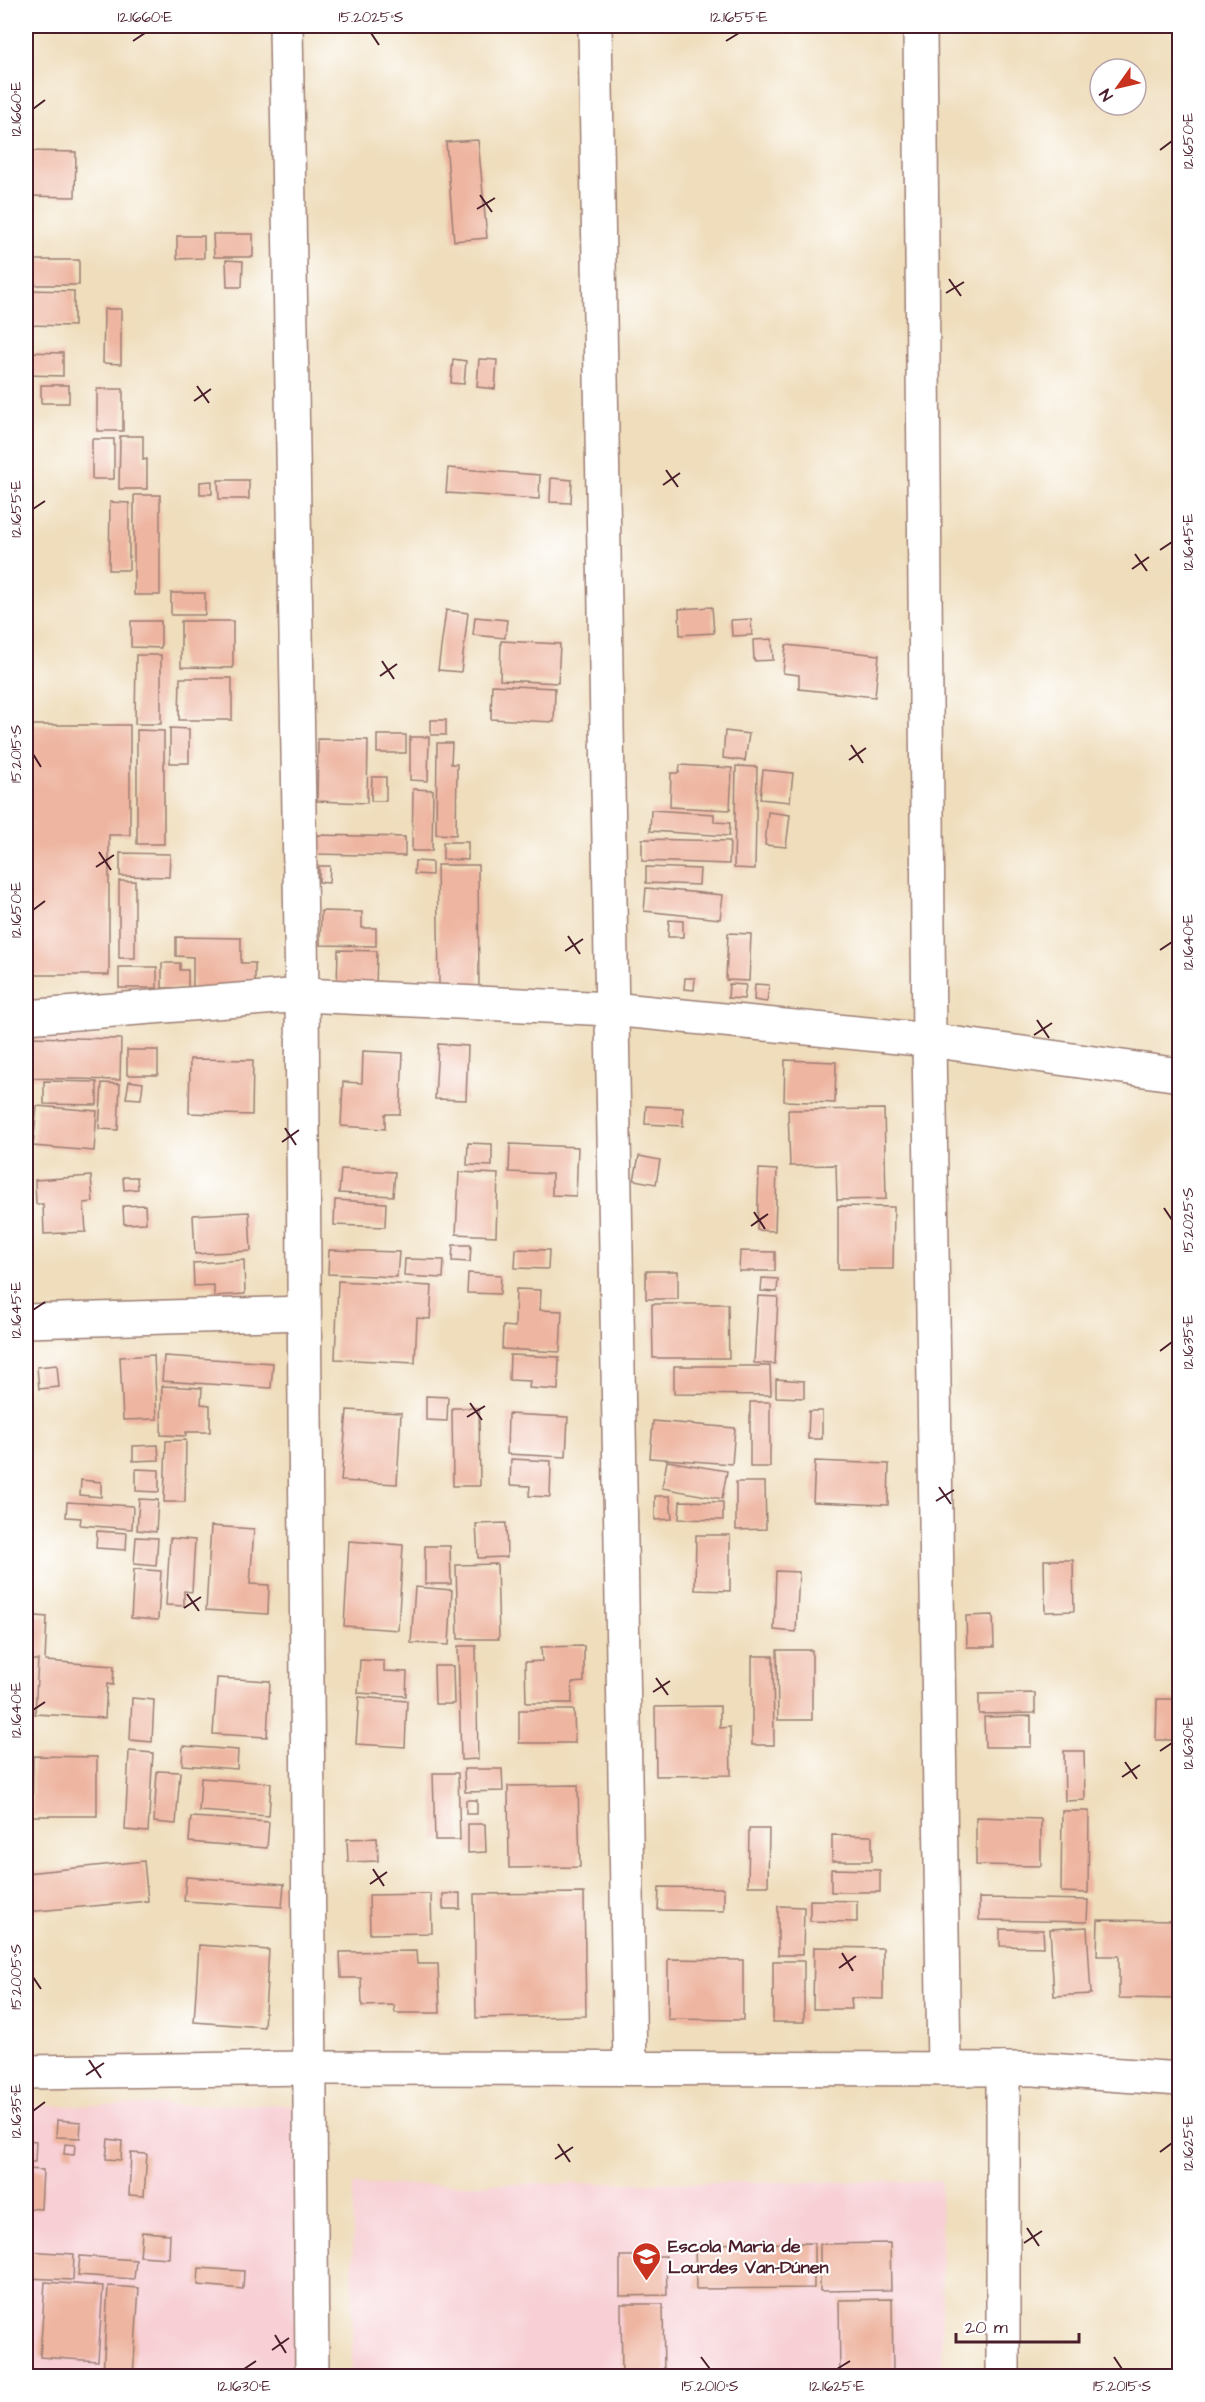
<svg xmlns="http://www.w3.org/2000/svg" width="1205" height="2402" font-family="'Architects Daughter',sans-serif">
	<rect width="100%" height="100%" fill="#fff"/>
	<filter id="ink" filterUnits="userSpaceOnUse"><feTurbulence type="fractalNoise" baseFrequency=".0167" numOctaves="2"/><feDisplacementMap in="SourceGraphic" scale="12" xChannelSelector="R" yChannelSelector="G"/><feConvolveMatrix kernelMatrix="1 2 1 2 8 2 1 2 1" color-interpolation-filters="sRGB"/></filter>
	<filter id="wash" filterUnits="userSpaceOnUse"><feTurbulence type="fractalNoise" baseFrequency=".008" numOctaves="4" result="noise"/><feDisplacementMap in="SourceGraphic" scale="24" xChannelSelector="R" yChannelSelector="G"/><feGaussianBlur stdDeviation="1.35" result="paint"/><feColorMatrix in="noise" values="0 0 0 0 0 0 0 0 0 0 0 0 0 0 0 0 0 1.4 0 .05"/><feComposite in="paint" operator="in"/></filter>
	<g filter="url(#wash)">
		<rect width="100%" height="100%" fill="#efddbb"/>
		<!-- built -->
		<g fill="#f7cfd4">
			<path d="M309 2104 312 2376H26V2106Z"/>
			<path d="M941 2181 942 2376H352L353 2185Z"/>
		</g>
		<g id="blocks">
			<!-- building -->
			<g fill="#eeb5a0">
				<path d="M478 140 487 238 454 241 446 142Z"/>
				<path d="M26 151 76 152 75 197 26 196Z"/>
				<path d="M213 234H253V257H214Z"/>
				<path d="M177 236H204V258L177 259Z"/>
				<path d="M27 260H79V285H26Z"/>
				<path d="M226 260 243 261 242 287H227Z"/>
				<path d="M26 290 74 291V326L26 325Z"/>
				<path d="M104 309H121V364L103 363Z"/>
				<path d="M26 352 63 353V376L26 375Z"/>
				<path d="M453 359 466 361 464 384 451 383Z"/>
				<path d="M479 359 497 360 495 389 477 387Z"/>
				<rect x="41" y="385" width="28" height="18"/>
				<rect x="97" y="389" width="26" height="42"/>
				<path d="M120 436H143V460L147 459V489H119Z"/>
				<rect x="92" y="439" width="22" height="40"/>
				<path d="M448 468 540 475 539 499 446 493Z"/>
				<path d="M551 478 572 480 571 503 550 502Z"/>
				<path d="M218 480H249V499H219Z"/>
				<path d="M212 481V494H200V482Z"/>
				<rect x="134" y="495" width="26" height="100"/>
				<path d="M110 502 129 503V570H109Z"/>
				<rect x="171" y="593" width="34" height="22"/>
				<path d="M712 607 714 633 680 635 679 609Z"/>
				<path d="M446 610 468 613 461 672 438 670Z"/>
				<path d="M475 617 507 620 505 638 473 635Z"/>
				<path d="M751 619 752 635 732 636 731 620Z"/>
				<path d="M131 621H161V648L131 647Z"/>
				<path d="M181 621H233V668L181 667Z"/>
				<path d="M772 639 773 660 754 661 753 640Z"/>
				<path d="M501 641 560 644 558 683 500 680Z"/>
				<path d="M786 645 879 655 875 697 799 689V675L783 673Z"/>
				<path d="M136 655H161V724H135Z"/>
				<path d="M180 678H232V720H179Z"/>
				<path d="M492 685 555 688 554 722 491 719Z"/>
				<rect x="431" y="720" width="15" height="15"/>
				<path d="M26 725H130V835H109V975H26Z"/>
				<path d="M170 728 189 729V763H170Z"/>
				<path d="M137 730 164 731V844H137Z"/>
				<path d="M725 731 749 734 745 761 723 758Z"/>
				<rect x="377" y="735" width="29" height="18"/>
				<path d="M410 737H429L428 781 410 780Z"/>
				<path d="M318 739 368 740 367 803 317 801Z"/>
				<path d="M437 743H452L451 764H457L456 835 436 834Z"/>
				<path d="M680 765 732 768 730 810 670 807 671 773H679Z"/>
				<path d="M736 766 757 767 755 869 734 868Z"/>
				<path d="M763 770 793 773 790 802 760 799Z"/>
				<path d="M372 777H386V801H371Z"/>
				<path d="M413 789 433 790 432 851H412Z"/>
				<path d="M651 810 714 814V822L730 823 729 836 650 831Z"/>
				<path d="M768 812 790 815 786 847 765 845Z"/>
				<path d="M316 835 405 837V856L316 854Z"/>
				<path d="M642 839 730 841 729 864 642 861Z"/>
				<path d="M443 842H468V860L443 859Z"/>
				<path d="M120 853 170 854 169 877 120 876Z"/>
				<path d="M415 861 432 862V875L414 874Z"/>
				<path d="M437 865H478L479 986H439Z"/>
				<path d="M319 866H330L329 883 319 882Z"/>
				<path d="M646 867 700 869 699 885 646 883Z"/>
				<rect x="119" y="881" width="16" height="77"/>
				<path d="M646 888 723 895 720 919 644 911Z"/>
				<path d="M321 911 362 912V928H376V946L320 945Z"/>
				<path d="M669 920 683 921V937H668Z"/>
				<path d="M728 933 751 934 749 981 726 980Z"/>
				<path d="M176 937 241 938V963H255V990H193V957L176 956Z"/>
				<path d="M338 950 377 951 376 988 337 987Z"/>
				<path d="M162 963H180V970H188V988H162Z"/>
				<rect x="119" y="967" width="38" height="21"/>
				<path d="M685 978H695L694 990 684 989Z"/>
				<path d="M729 984 746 985 744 999 728 998Z"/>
				<path d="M755 984 769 985 767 1002 754 1000Z"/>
				<path d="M26 1037 121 1039 120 1080 26 1078Z"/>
				<path d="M438 1044 468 1046 466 1100 435 1099Z"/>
				<rect x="127" y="1050" width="31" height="25"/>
				<path d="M363 1051 403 1053 400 1114H385V1129L341 1126 343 1082 362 1083Z"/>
				<path d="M190 1059 253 1060 252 1115 189 1113Z"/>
				<path d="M785 1060 836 1062 835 1103 784 1101Z"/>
				<path d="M44 1081 97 1082V1105L44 1104Z"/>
				<path d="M129 1081 143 1083 141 1099 126 1098Z"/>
				<path d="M102 1083 120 1084 118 1130 99 1129Z"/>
				<path d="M37 1106 97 1111 94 1151 33 1146Z"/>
				<path d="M646 1106 683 1108V1126L645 1124Z"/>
				<path d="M884 1109 886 1199 837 1200 836 1165 790 1166 788 1110Z"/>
				<path d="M468 1143 492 1144V1166L467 1165Z"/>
				<path d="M510 1144 578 1147 576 1196 552 1195V1174L509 1172Z"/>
				<path d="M639 1156 660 1160 656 1184 634 1180Z"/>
				<path d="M341 1169 395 1172 393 1196 339 1193Z"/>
				<path d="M759 1169 777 1170 775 1231 757 1230Z"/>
				<path d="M459 1172 498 1174 496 1236 456 1234Z"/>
				<path d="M91 1176 93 1202 84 1203 86 1232 44 1234 43 1204H36L35 1180Z"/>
				<path d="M123 1177H137L138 1189 124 1190Z"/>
				<path d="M335 1200 386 1203 385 1227 334 1225Z"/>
				<path d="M145 1205 146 1223 124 1224 123 1206Z"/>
				<path d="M838 1206 894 1207 893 1269H838Z"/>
				<path d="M249 1212 251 1251 195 1254 193 1215Z"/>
				<path d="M453 1245H471L470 1262 452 1261Z"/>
				<path d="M516 1249 549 1250 548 1269 515 1268Z"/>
				<path d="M329 1250 399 1252 397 1277 328 1274Z"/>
				<path d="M740 1251 775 1252V1271H739Z"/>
				<path d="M405 1259 444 1260 443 1278 404 1276Z"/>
				<path d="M244 1260 245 1294 214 1296V1285L194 1286 193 1263Z"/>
				<rect x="646" y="1271" width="32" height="28"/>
				<path d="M468 1273 501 1275 500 1294 467 1293Z"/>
				<path d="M762 1278 778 1279 777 1292 761 1291Z"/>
				<path d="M338 1281 432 1286 430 1319 417 1318 415 1363 335 1359Z"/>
				<path d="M516 1289 541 1290 540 1310 562 1311 560 1352 502 1349 503 1326 515 1327Z"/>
				<path d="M758 1296 778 1297 775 1364 754 1363Z"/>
				<path d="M652 1304H728L729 1358H653Z"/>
				<path d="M154 1355 157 1419 123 1420 120 1357Z"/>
				<path d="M510 1355 559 1357 558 1390 529 1388 530 1381 509 1380Z"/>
				<path d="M164 1356 273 1363 271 1388 162 1381Z"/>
				<path d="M57 1365 59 1387 39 1389 37 1367Z"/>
				<path d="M674 1366H770L771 1395 674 1394Z"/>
				<path d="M776 1379 804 1381V1398L776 1397Z"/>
				<path d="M162 1386 202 1388 201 1404 210 1405V1432H186V1436L161 1435Z"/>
				<path d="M426 1396 448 1397 447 1421 426 1420Z"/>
				<rect x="750" y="1402" width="20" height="65"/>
				<path d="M452 1408H479L480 1486H453Z"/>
				<path d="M347 1410 401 1413 397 1484 341 1481Z"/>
				<path d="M809 1411H822V1439H808Z"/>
				<path d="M508 1414 568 1417 566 1457 507 1454Z"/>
				<path d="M653 1421 735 1428 732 1464 650 1458Z"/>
				<path d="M186 1440 185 1502H164L166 1441Z"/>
				<path d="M158 1445 159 1460 133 1461V1446Z"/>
				<path d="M511 1459 551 1461 550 1497 529 1496 530 1486 510 1485Z"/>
				<path d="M667 1461 727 1471 722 1499 662 1488Z"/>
				<path d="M815 1461 889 1464 888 1505 813 1502Z"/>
				<path d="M136 1469 159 1470V1492L136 1491Z"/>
				<path d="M81 1480 101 1482V1497L80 1495Z"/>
				<path d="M736 1482H765L766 1529 736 1530Z"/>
				<path d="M655 1496H670L672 1519 655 1520Z"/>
				<path d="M139 1499 158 1500 156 1532 137 1530Z"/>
				<path d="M680 1501 723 1502V1520L679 1519Z"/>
				<path d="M67 1502 133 1506 132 1529 80 1525 81 1518 66 1517Z"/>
				<path d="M506 1523 507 1557 478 1558 476 1524Z"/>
				<path d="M211 1526 254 1529 250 1584 269 1585 268 1614 206 1610Z"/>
				<path d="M97 1531 127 1533 126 1550 96 1548Z"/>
				<path d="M696 1535H730V1591L695 1590Z"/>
				<path d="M136 1537 158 1538 156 1566 134 1564Z"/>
				<path d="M170 1538 195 1540 192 1592 184 1591V1606L166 1605Z"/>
				<path d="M349 1541 403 1545 398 1630 344 1626Z"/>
				<path d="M425 1546H450L451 1584H425Z"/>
				<path d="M1044 1560H1073L1074 1611 1045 1612Z"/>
				<path d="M497 1564 499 1639H458L456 1565Z"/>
				<path d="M134 1569 161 1571 158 1620 131 1618Z"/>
				<path d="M776 1571 799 1572 796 1632 774 1630Z"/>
				<path d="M415 1587 452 1590 449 1645 411 1643Z"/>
				<path d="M26 1615 47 1617 45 1661 114 1666 113 1685 107 1684 105 1718 35 1714 38 1660H26Z"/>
				<path d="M993 1615 994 1647H967L966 1616Z"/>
				<path d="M458 1646H476L478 1759 461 1760Z"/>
				<path d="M584 1646V1682L572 1683V1703H526L525 1662 542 1661 541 1647Z"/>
				<path d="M777 1650H812V1720H778Z"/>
				<path d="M752 1656H773L774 1745H752Z"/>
				<path d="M360 1660 384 1661V1671L407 1672 406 1696 358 1693Z"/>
				<path d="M434 1666H453L454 1704H435Z"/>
				<path d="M217 1678 270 1681 267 1737 213 1734Z"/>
				<path d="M1035 1693V1713L979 1714V1694Z"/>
				<path d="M359 1697 407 1701 405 1747 356 1744Z"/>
				<path d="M132 1698 154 1700 152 1742 130 1740Z"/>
				<path d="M1157 1699H1180V1740H1156Z"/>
				<path d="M720 1706V1728L730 1727 731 1775 656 1776 655 1707Z"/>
				<path d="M519 1710H574L575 1743H519Z"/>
				<path d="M1031 1716V1747H985L984 1717Z"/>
				<path d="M183 1746 238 1750 237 1769 182 1765Z"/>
				<path d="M129 1751 153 1753 148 1832 125 1830Z"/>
				<path d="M1064 1751H1084L1085 1800 1065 1801Z"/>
				<path d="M33 1756 97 1757V1816H32Z"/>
				<path d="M464 1769H502L503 1791 465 1792Z"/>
				<path d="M157 1771 180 1772 176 1824 154 1822Z"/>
				<path d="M433 1773H458L460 1840H435Z"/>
				<path d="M201 1778 271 1783 269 1816 199 1811Z"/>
				<path d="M578 1785 580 1867 509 1868 508 1786Z"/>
				<rect x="466" y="1800" width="11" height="14"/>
				<path d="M1062 1811H1089L1088 1893 1061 1892Z"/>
				<path d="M191 1817 269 1822 267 1848 189 1842Z"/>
				<path d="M976 1817 1041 1819V1866L976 1865Z"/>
				<path d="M468 1824H485L486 1852 468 1853Z"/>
				<path d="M749 1829H769L768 1886H748Z"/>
				<path d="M832 1835 872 1836V1861H832Z"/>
				<path d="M377 1838 378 1861 348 1862 347 1839Z"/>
				<path d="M144 1861 148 1901 26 1912V1873Z"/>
				<path d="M831 1869 880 1870V1892H831Z"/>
				<path d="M186 1877 284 1884 282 1907 184 1901Z"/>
				<path d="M659 1887 724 1888V1911L658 1910Z"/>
				<path d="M460 1893V1909H443V1894Z"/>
				<path d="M584 1893 586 2016 476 2018 474 1894Z"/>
				<path d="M431 1894 432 1933 370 1934 369 1895Z"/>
				<path d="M979 1898 1088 1900 1087 1922 979 1920Z"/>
				<path d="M810 1900 857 1901V1922L810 1921Z"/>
				<path d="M778 1906 804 1907 803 1955H778Z"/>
				<path d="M1098 1920 1180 1921V1999L1119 1998V1956H1097Z"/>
				<path d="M1087 1927 1091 1994 1054 1996 1050 1929Z"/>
				<path d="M1000 1929 1043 1930 1044 1947 1000 1946Z"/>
				<path d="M199 1945 269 1950 264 2027 194 2022Z"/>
				<path d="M814 1947 883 1948V1999L851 1998 852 2009H813Z"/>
				<path d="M416 1951 417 1964H438L440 2013H395L394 2005 362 2006 361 1978H341L340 1952Z"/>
				<path d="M668 1959 743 1960V2020L668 2019Z"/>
				<rect x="773" y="1961" width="31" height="61"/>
				<path d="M57 2120 81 2122 80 2138 56 2137Z"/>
				<path d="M108 2139 122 2141 121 2160 106 2159Z"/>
				<path d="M26 2140 36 2141 35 2162H26Z"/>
				<path d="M65 2144 75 2145 74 2155 64 2154Z"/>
				<path d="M131 2153 147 2154 144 2196 129 2195Z"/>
				<path d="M26 2169 43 2170 41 2209 26 2208Z"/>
				<path d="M142 2232 170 2234 169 2258 140 2256Z"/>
				<path d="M814 2243V2288L696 2289 695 2244Z"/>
				<path d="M890 2243 891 2290 820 2291V2244Z"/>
				<path d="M26 2251 74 2254 73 2280 26 2278Z"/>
				<path d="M80 2256 136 2260 134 2279 78 2275Z"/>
				<path d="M620 2256H666L667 2295 620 2296Z"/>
				<path d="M199 2268 244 2271 243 2289 198 2285Z"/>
				<path d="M45 2282 103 2286 98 2361 40 2357Z"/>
				<path d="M108 2286 139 2288 133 2376 103 2375Z"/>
				<path d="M892 2299 893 2376H840L839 2300Z"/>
				<path d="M621 2304H663L664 2376H622Z"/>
			</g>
		</g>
	</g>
	<g filter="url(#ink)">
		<use href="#blocks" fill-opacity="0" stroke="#9c7e73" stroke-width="1.5"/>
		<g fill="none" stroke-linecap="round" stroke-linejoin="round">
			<defs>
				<g id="minor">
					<path d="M286 26 302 995 312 2376"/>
					<path d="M595 26 630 2068"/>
					<path d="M920 26 929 1040 944 2069"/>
					<path d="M26 1017 302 995 611 1009 929 1040 1180 1075"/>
					<path d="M26 1321 304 1313"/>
					<path d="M1003 2069V2376"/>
					<path d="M26 2072 309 2068 1034 2069 1180 2079"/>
				</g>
			</defs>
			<!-- minor casing -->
			<use href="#minor" stroke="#9c7e73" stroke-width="36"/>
			<!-- minor -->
			<use href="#minor" stroke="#fff" stroke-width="33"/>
		</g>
	</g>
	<!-- ticks -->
	<path fill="none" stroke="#4a1f2b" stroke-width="2" d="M371 33 379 45M133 41 145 33M726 41 739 33M33 109 45 100M1160 150 1172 141M480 195 492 212M477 209 495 198M949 279 961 296M946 293 964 282M197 386 209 403M194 401 211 389M666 470 678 487M663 485 680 473M33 509 45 501M1160 550 1172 542M1135 554 1147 571M1132 569 1149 557M382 661 394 679M380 676 397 664M851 745 863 763M33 754 41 767M849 760 866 748M99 852 111 870M96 867 114 855M33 910 45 901M568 936 580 954M1160 950 1172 942M565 951 583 939M1037 1020 1049 1038M1034 1035 1052 1023M285 1128 296 1145M282 1142 299 1130M1164 1208 1172 1220M754 1212 765 1229M751 1226 768 1214M33 1310 45 1302M1160 1351 1172 1342M470 1403 482 1420M467 1417 485 1406M939 1487 951 1504M936 1501 954 1490M187 1594 199 1611M184 1608 201 1597M656 1678 668 1695M653 1692 670 1681M33 1710 45 1702M1160 1751 1172 1743M1125 1762 1137 1779M1122 1777 1140 1765M373 1869 384 1886M370 1884 387 1872M842 1953 853 1971M839 1968 856 1956M33 1977 41 1989M89 2060 101 2078M86 2075 104 2063M33 2111 45 2102M558 2144 570 2162M1160 2152 1172 2143M555 2159 573 2147M1027 2228 1039 2246M1024 2243 1042 2231M275 2335 286 2353M272 2350 289 2338M701 2357 710 2369M1114 2357 1122 2369M244 2369 256 2361M837 2369 850 2361"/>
	<!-- icons -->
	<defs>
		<symbol id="school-pin" viewBox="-11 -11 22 30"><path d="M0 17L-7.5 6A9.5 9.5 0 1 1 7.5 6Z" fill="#c8321e" stroke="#fff"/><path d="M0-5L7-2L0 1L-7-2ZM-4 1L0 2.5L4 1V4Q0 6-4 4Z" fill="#fff"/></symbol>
	</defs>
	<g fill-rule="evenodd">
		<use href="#school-pin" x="630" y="2240" width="33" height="45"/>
	</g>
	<g text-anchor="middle" stroke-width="4.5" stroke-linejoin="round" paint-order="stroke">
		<!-- poi labels -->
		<g font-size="18" font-weight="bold" fill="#4a1f2b" stroke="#fff" text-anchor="start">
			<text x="668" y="2252">Escola Maria de<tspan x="668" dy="21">Lourdes Van-Dúnen</tspan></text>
		</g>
	</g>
	<!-- margin -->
	<rect width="1205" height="2402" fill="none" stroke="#fff" stroke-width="66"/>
	<!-- north arrow -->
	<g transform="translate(1118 87) rotate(236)"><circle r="28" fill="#ffffff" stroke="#b7a5aa" stroke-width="1.5"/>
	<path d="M0-4.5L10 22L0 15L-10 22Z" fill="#c8321e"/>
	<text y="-9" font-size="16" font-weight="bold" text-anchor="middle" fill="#4a1f2b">N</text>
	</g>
	<!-- scale -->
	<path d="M956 2333v9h123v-9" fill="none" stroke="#4a1f2b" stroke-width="3"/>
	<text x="965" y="2333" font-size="18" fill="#4a1f2b" stroke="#ffffff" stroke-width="4.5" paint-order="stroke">20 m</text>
	<rect x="33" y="33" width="1139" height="2336" fill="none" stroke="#4a1f2b" stroke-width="2"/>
	<g font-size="15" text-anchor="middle" fill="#4a1f2b">
		<text x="145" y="22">12.1660°E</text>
		<text x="371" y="22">15.2025°S</text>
		<text x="739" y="22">12.1655°E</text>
		<text transform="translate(16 109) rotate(-90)" y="5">12.1660°E</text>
		<text transform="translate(1188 141) rotate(-90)" y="5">12.1650°E</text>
		<text transform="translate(16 509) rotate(-90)" y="5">12.1655°E</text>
		<text transform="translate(1188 542) rotate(-90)" y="5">12.1645°E</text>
		<text transform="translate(16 754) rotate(-90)" y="5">15.2015°S</text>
		<text transform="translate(16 910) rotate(-90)" y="5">12.1650°E</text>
		<text transform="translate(1188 942) rotate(-90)" y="5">12.1640°E</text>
		<text transform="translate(1188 1220) rotate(-90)" y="5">15.2025°S</text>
		<text transform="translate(16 1310) rotate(-90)" y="5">12.1645°E</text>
		<text transform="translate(1188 1342) rotate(-90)" y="5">12.1635°E</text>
		<text transform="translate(16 1710) rotate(-90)" y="5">12.1640°E</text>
		<text transform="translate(1188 1743) rotate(-90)" y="5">12.1630°E</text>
		<text transform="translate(16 1977) rotate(-90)" y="5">15.2005°S</text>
		<text transform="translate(16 2111) rotate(-90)" y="5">12.1635°E</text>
		<text transform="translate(1188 2143) rotate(-90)" y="5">12.1625°E</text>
		<text x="244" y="2391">12.1630°E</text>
		<text x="710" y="2391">15.2010°S</text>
		<text x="837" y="2391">12.1625°E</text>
		<text x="1122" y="2391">15.2015°S</text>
	</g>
</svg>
